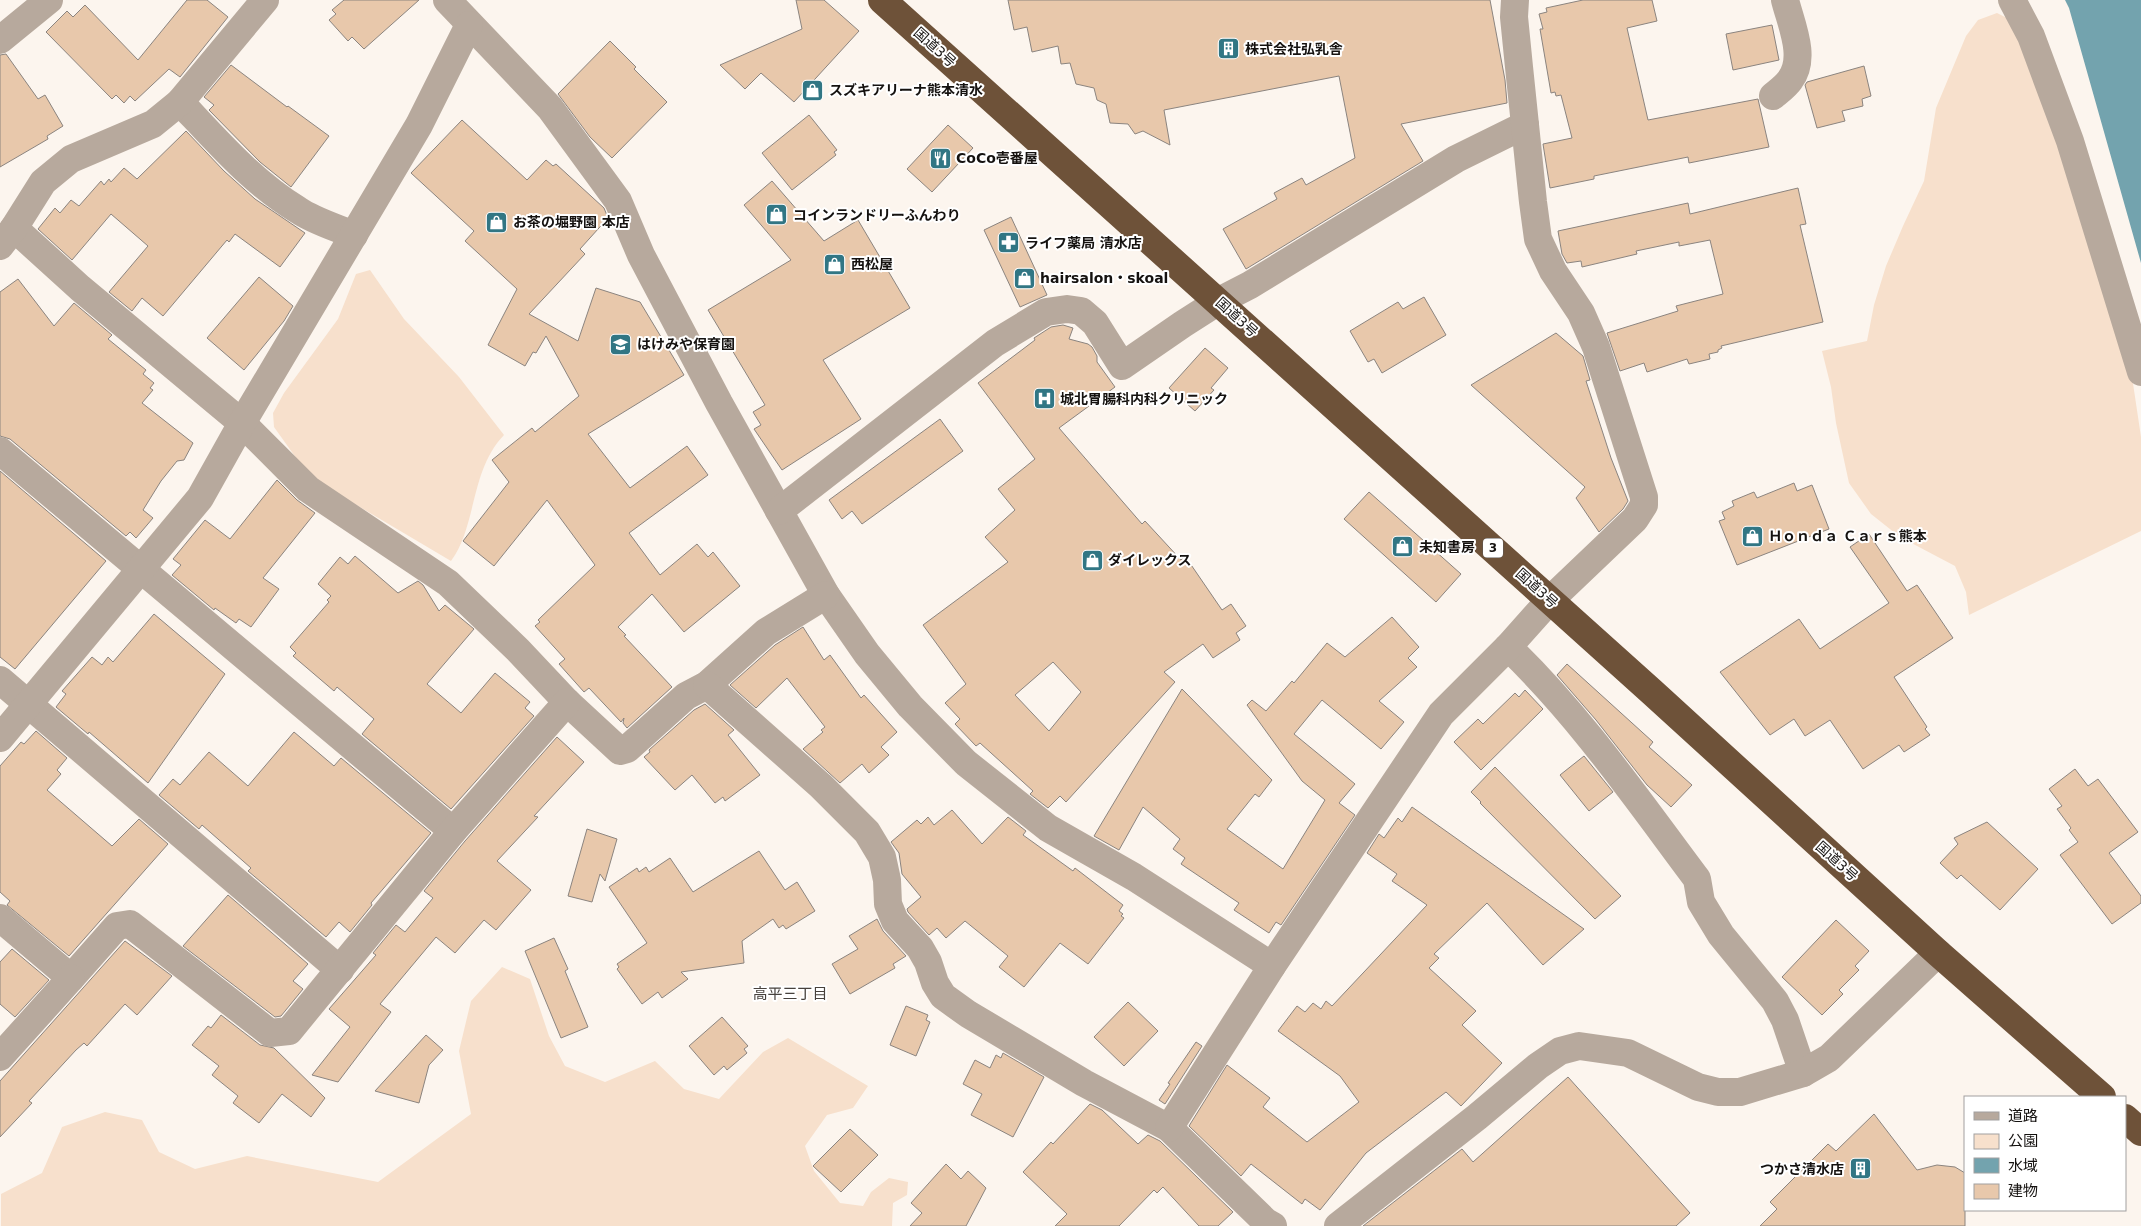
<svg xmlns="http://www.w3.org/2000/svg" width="2141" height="1226" font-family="'DejaVu Sans','Noto Sans JP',sans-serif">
	<rect width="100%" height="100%" fill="#fcf5ee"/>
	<!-- green -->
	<g fill="#f7e0cc">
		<path d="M1997 13 2009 19 2024 49 2051 121 2131 370 2141 437V531L1969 615 1966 592 1955 566 1900 537 1871 514 1849 483 1836 423 1831 387 1822 351 1867 341 1874 305 1886 266 1903 226 1924 181 1936 108 1966 36 1978 20Z"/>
		<path d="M370 270 404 319 459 377 504 435C470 470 477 526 451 561L321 484 299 462 274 427 273 413 284 393 338 319 356 274Z"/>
		<path d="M502 967 530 979 549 1036 565 1066 605 1082 655 1061 684 1089 719 1099 763 1052 788 1038 868 1086 853 1108 827 1115 805 1146 814 1171 840 1203 863 1206 871 1192 889 1178 908 1182 907 1195 893 1203 892 1226H1V1194L42 1173 62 1127 105 1112 142 1120 159 1152 195 1169 247 1156 378 1182 471 1114 459 1051 471 1001Z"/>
	</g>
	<!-- water -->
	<path fill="#73a3ae" d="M2065 0H2141V263L2069 8Z"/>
	<!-- building -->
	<g fill="#e8c8ab" stroke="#8b847f" fill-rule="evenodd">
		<path d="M187 0H207L228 17 180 77 169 69 135 101 130 96 124 103 116 95 112 99 46 32 67 11 73 17 85 5 138 60Z"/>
		<path d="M344 0H419L364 49 352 37 348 41 329 20 336 14 332 10Z"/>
		<path d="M796 0H824L859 31 794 102 761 73 745 89 720 65 802 29Z"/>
		<path d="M1008 0H1490L1505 80 1507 103 1401 124 1423 161 1246 269 1223 229 1277 199 1274 193 1302 178 1306 185 1355 158 1339 76 1164 110 1170 145 1143 131 1135 134 1128 124 1110 123 1106 104 1097 100 1094 88 1076 84 1070 63 1061 64 1058 46 1032 52 1027 27 1014 30Z"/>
		<path d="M1583 0H1652L1657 21 1627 28 1648 120 1758 99 1769 147 1689 163 1688 157 1594 176V179L1550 188 1543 144 1572 138 1561 95 1556 96 1555 92 1551 93 1540 29H1543L1539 14 1547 12 1546 8Z"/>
		<path d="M1772 25 1779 60 1733 70 1726 34Z"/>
		<path d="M610 41 636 67 634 69 667 102 612 158 590 137 558 94Z"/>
		<path d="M6 54 38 99 45 95 63 126 47 136 48 139 0 167V55Z"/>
		<path d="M231 65 287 107 288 106 329 136 291 187 260 162 209 110 214 105 204 97Z"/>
		<path d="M1864 66 1871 96 1862 99 1863 106 1842 111 1845 121 1817 128 1805 85 1807 82Z"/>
		<path d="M809 115 837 150 834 152 836 155 792 190 762 153Z"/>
		<path d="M462 120 527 180 546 160 553 166 556 164 604 208 608 218 580 249 585 254 529 314 578 341 596 288 640 302 684 375 588 434 630 488 687 446 708 475 629 533 660 575 697 544 708 557 713 552 740 586 684 632 652 594 618 627 626 635 624 636 672 687 627 728 623 723 624 718 621 722 589 688 584 692 559 664 565 659 535 626 540 622 538 620 595 565 547 500 494 566 463 541 509 482 492 460 532 428 535 432 579 396 546 336 536 353 533 352 525 366 488 345 517 289 465 241 474 231 411 173Z"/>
		<path d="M948 125 973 148 932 192 907 169Z"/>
		<path d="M186 131 224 171 255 199 305 233 280 267 235 234 229 242 227 240 163 316 142 298 132 311 109 292 148 246 111 214 72 260 38 229 55 208 60 213 71 200 79 206 101 181 104 185 109 179 111 182 124 168 137 179Z"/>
		<path d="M772 181 824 241 858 220 910 308 823 360 861 419 782 470 754 429 761 425 753 412 765 405 708 310 791 260 744 205Z"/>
		<path d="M1798 188 1806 224 1800 225 1823 322 1721 346 1722 348 1718 350V352L1709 354 1710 359 1689 364 1687 359 1647 372 1644 363 1620 371 1607 333 1678 311 1676 306 1723 294 1710 240 1679 246V242L1636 251 1637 254 1582 267 1581 261 1567 263 1562 254 1558 231 1688 203 1690 214Z"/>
		<path d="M1011 217 1047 295 1020 307 984 230Z"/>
		<path d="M259 277 293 306 284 321 244 370 207 338Z"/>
		<path d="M18 279 54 326 74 303 112 335 108 339 146 370 143 374 154 383 150 388 153 390 142 403 193 443 184 460 177 461 161 481 143 510 153 518 136 538 130 532 126 536 10 439 0 436V292Z"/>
		<path d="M1424 297 1446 335 1382 373 1374 359 1368 362 1350 331 1398 302 1403 309Z"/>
		<path d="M1063 325 1073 328 1069 339 1088 344 1092 347 1097 356V362L1115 387 1059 428 1142 524 1145 521 1181 560 1185 556 1222 610 1231 604 1246 626 1236 633 1240 640 1213 658 1203 644 1164 672 1175 682 1066 802 1060 796 1048 808 1030 794 1033 791 980 743 976 746 955 724 960 719 945 703 966 684 923 625 1008 562 985 537 1015 510 998 489 1035 459 978 383 1035 340 1034 338 1051 327ZM1053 662 1081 692 1049 731 1015 695Z"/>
		<path d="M1556 333 1583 356 1590 380 1586 381 1611 458 1628 501 1623 509 1599 532 1576 498 1585 487 1471 385Z"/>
		<path d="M1205 348 1228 368 1211 388 1214 390 1195 411 1169 388Z"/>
		<path d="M940 419 963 451 862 524 852 511 842 519 829 500Z"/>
		<path d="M0 471 106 561 15 669 0 657Z"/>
		<path d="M277 480 297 500 315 513 263 578 279 589 251 627 239 619 236 623 215 608 214 610 172 575 181 565 173 559 205 520 230 539Z"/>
		<path d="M1794 483 1797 491 1812 485 1829 529 1737 565 1719 521 1725 519 1722 512 1734 506 1732 501 1754 492 1757 498Z"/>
		<path d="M1369 492 1461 574 1436 602 1344 519Z"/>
		<path d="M1869 534 1907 591 1917 585 1953 638 1894 677 1927 727 1925 729 1930 735 1904 752 1899 745 1863 769 1830 720 1805 736 1794 719 1770 735 1720 672 1799 619 1820 649 1889 603 1850 547Z"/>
		<path d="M355 556 398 593 418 581 423 585 439 611 445 605 474 629 427 684 461 713 495 673 530 702 525 708 534 716 451 809 362 734 374 719 337 687 334 691 293 656 296 653 290 647 329 602 327 600 331 596 318 584 340 557 348 564Z"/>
		<path d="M154 614 225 674 148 783 89 732 88 734 56 707 66 694 62 691 92 657 102 665 108 657 113 662Z"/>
		<path d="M1392 617 1419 647 1408 658 1417 667 1379 701 1404 722 1381 749 1322 700 1294 734 1355 784 1339 803 1355 815 1281 925 1276 922 1269 933 1234 910 1239 903 1181 864 1185 858 1173 849 1180 839 1143 807 1119 850 1094 836 1182 689 1272 780 1259 797 1255 794 1227 829 1283 869 1325 800 1302 781 1247 705 1252 700 1266 711 1292 681 1294 683 1327 643 1345 657Z"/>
		<path d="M803 627 824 660 830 655 861 698 864 695 897 732 881 747 889 755 869 773 862 764 840 783 803 749 823 732 821 730 825 727 787 678 756 708 730 685 775 645Z"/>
		<path d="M1567 664 1653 742 1649 747 1692 785 1671 807 1647 785 1596 720 1557 675Z"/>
		<path d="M1525 690 1543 709 1481 770 1454 742 1478 719 1483 724 1515 693 1519 697Z"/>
		<path d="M705 704 734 730 728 735 760 775 725 801 723 797 715 803 692 775 675 790 644 757 650 752 649 750 694 710Z"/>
		<path d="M36 731 67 758 57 770 61 774 47 790 112 846 139 819 168 844 69 956 7 905 10 901 0 892V766L21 742 24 744Z"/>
		<path d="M294 732 334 766 341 758 431 833 371 903 372 905 350 932 339 922 326 937 248 871 251 868 202 825 199 829 159 795 173 779 180 785 209 752 248 786Z"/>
		<path d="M557 737 584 762 534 816 538 817 497 861 531 890 496 930 484 920 455 953 436 937 380 1004 391 1012 338 1082 312 1075 350 1027 329 1009 376 955 373 953 396 925 405 932 433 898 424 891 465 841Z"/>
		<path d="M1584 756 1613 792 1589 811 1560 775Z"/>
		<path d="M1495 767 1621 896 1595 919 1480 803 1481 802 1471 792Z"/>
		<path d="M2075 769 2088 786 2098 779 2138 832 2109 853 2141 896V903L2112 924 2060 855 2078 842 2069 830 2071 828 2057 809 2062 806 2049 789Z"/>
		<path d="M1412 807 1584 929 1543 965 1487 903 1434 954 1439 958 1429 968 1476 1011 1462 1025 1502 1063 1461 1106 1446 1092 1366 1153 1320 1210 1305 1199 1302 1204 1251 1164 1241 1176 1189 1126 1227 1065 1270 1098 1263 1107 1307 1142 1359 1102 1340 1076 1278 1031 1297 1006 1305 1012 1313 1003 1321 1009 1326 1001 1332 1006 1427 905 1392 881 1397 874 1367 853 1379 834 1384 838 1398 818 1402 822Z"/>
		<path d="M952 810 982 844 1008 817 1026 831 1023 835 1073 871 1075 868 1123 905 1119 911 1123 914 1121 916 1124 918 1088 964 1060 943 1024 987 999 967 1008 956 965 921 946 938 937 928 929 935 908 912 907 909 921 897 902 874 899 853 891 842 917 820 921 824 928 817 934 825Z"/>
		<path d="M1987 822 2038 869 2000 910 1961 875 1957 879 1940 863 1958 844 1954 838Z"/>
		<path d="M587 829 617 839 605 881 600 874 592 902 568 896Z"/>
		<path d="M759 851 785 890 797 882 815 911 786 929 783 925 779 928 773 919 742 941 744 963 681 972 688 979 662 998 658 992 642 1004 617 969 619 967 617 964 647 943 609 887 637 868 639 872 646 867 649 872 670 858 693 892Z"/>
		<path d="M228 895 308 964 293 981 303 989 281 1016 275 1017 183 946Z"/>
		<path d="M877 919 883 931 906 956 893 964 895 968 850 994 832 964 858 949 849 936Z"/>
		<path d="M1836 920 1869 951 1855 966 1859 970 1839 990 1843 994 1822 1015 1782 977Z"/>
		<path d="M554 938 568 969 565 971 588 1027 561 1038 525 951Z"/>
		<path d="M125 941 172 976 137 1015 125 1004 87 1046 84 1043 76 1050 29 1101 32 1103 0 1137V1081Z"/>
		<path d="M12 949 49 980 15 1017 0 1004V962Z"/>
		<path d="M1128 1002 1158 1031 1124 1066 1094 1037Z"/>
		<path d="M906 1006 928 1015 926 1020 930 1022 916 1056 890 1045Z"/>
		<path d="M221 1015 260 1045 274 1048 325 1098 311 1117 282 1094 259 1123 233 1103 238 1096 212 1075 219 1066 192 1045 208 1026 211 1028Z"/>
		<path d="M722 1017 748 1046 744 1049 747 1053 727 1070 724 1066 714 1075 689 1046Z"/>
		<path d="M426 1035 443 1050 429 1065 419 1103 375 1091Z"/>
		<path d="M1196 1042 1202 1046 1165 1104 1159 1100 1170 1084 1168 1083Z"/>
		<path d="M1003 1053 1044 1077 1013 1137 971 1115 982 1094 963 1084 975 1060 990 1068 996 1055 1001 1058Z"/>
		<path d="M1568 1077 1690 1213 1676 1226H1363L1462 1149 1473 1162Z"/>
		<path d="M1090 1104 1102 1110 1138 1144 1148 1135 1160 1141 1233 1212 1218 1226H1199L1163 1187 1157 1193 1154 1190 1119 1226H1055L1067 1214 1023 1172 1051 1142 1053 1144Z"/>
		<path d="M1874 1114 1917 1170 1937 1165 1955 1167 1965 1173V1226H1760L1777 1209 1770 1202 1828 1144 1836 1151Z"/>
		<path d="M850 1129 878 1155 841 1192 813 1166Z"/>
		<path d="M946 1164 961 1179 968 1171 986 1188 966 1226H910L922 1213 911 1203Z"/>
	</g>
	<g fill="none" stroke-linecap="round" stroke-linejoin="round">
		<!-- minor -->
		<g stroke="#b7a99d" stroke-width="28">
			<path d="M447 0 550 108 618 201 641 255 719 403 826 595 867 654 910 706 966 763 1048 828 1134 877 1272 966"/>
			<path d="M2012 0 2031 36 2070 141 2141 372"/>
			<path d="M0 40 49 0"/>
			<path d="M1773 96C1779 91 1786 86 1790 80 1807 58 1791 24 1785 0"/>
			<path d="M180 102C216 140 252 182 298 210 314 221 335 227 354 235"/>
			<path d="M14 228 80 288 242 423 308 489 448 583 518 650 567 702 620 751 627 749 686 696 707 685 766 632 826 595"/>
			<path d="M0 246 14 228 43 182 71 159 153 124 180 102 265 0"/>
			<path d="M0 451 453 831"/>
			<path d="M779 511 995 343 1046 312 1067 309 1081 311 1095 323 1122 366 1183 324 1219 301 1250 285 1456 159 1525 125"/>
			<path d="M1508 647C1580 716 1637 799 1697 879L1701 902 1721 935 1775 1001 1785 1020 1803 1073"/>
			<path d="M0 680 340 970"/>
			<path d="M707 685 821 786 867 832 882 857 887 880 888 904 895 921 920 948 928 962 935 983 943 996 968 1014 1084 1083 1169 1128 1266 1222 1273 1226"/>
			<path d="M0 738 200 498 242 423 419 125 469 25"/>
			<path d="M0 918 71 978 117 926 130 924 270 1033 289 1031 453 831 567 702"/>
			<path d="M0 1057 71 978"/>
			<path d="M1169 1128 1272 966 1441 714 1508 647 1550 600 1635 519 1644 505V497L1596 347 1581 313 1553 271 1538 239 1533 202 1519 67 1514 17 1515 0"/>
			<path d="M1338 1226 1477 1117 1538 1066 1560 1051 1579 1046 1628 1053 1698 1087 1718 1092H1740L1803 1073 1829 1058 1938 953"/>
		</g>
		<!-- highway -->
		<g stroke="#6e5239" stroke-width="28">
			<path d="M882 0 1652 692 1938 953 2102 1097"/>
			<path d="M2125 1118 2141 1132"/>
		</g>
	</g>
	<!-- icons -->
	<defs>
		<symbol id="building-square" viewBox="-11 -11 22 22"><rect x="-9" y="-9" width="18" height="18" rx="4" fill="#317684" stroke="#fff"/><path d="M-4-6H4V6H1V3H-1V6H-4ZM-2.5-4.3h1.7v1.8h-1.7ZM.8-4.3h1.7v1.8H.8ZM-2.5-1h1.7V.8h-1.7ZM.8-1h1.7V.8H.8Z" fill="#fff"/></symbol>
		<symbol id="shop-square" viewBox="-11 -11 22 22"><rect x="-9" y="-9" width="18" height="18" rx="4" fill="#317684" stroke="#fff"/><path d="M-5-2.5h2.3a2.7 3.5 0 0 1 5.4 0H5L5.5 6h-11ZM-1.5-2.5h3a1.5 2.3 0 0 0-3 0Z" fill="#fff"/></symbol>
		<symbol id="restaurant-square" viewBox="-11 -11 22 22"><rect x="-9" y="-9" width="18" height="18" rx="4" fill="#317684" stroke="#fff"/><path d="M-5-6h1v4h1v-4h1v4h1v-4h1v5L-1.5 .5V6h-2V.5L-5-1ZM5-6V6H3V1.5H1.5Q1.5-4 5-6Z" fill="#fff"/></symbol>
		<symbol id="pharmacy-square" viewBox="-11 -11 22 22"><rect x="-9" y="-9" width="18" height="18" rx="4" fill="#317684" stroke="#fff"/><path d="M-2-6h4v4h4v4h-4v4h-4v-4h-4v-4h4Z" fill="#fff"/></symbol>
		<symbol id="school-square" viewBox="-11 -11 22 22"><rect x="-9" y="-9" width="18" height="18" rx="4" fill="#317684" stroke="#fff"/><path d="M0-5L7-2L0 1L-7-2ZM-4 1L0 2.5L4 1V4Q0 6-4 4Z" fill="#fff"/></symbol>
		<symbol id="hospital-square" viewBox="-11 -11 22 22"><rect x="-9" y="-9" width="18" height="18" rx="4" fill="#317684" stroke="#fff"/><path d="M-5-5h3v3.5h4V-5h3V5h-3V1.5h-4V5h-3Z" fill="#fff"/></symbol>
	</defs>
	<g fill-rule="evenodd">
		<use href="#building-square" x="1216" y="36" width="25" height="25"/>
		<use href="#shop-square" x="800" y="78" width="25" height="25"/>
		<use href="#restaurant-square" x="928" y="146" width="25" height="25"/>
		<use href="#shop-square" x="764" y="202" width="25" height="25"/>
		<use href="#shop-square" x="484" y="210" width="25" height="25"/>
		<use href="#pharmacy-square" x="996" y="230" width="25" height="25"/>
		<use href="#shop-square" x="822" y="252" width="25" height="25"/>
		<use href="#shop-square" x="1012" y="266" width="25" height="25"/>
		<use href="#school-square" x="608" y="332" width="25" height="25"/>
		<use href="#hospital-square" x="1032" y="386" width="25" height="25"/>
		<use href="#shop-square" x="1740" y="524" width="25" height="25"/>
		<use href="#shop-square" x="1390" y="534" width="25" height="25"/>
		<use href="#shop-square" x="1080" y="548" width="25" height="25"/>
		<use href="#building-square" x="1848" y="1156" width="25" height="25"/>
	</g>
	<g text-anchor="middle" stroke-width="4" stroke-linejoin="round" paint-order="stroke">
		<!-- shield labels -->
		<rect fill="#fff" stroke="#5b5958" stroke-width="1" x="1483" y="538.5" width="20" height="19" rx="4"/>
		<g font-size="12" font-weight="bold" fill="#151210">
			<text x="1493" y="552">3</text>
		</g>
		<!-- street labels -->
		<g font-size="14" fill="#151210" stroke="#fff">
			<text transform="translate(935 47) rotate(42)" y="5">国道3号</text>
			<text transform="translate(1237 317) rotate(42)" y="5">国道3号</text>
			<text transform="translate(1537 588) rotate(42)" y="5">国道3号</text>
			<text transform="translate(1837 861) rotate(42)" y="5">国道3号</text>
		</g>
		<!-- poi labels -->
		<g font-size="14" font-weight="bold" fill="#151210" stroke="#fff" text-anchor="start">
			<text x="1245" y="54">株式会社弘乳舎</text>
			<text x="829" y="95">スズキアリーナ熊本清水</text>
			<text x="956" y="163">CoCo壱番屋</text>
			<text x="793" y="220">コインランドリーふんわり</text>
			<text x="513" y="227">お茶の堀野園 本店</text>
			<text x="1025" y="248">ライフ薬局 清水店</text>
			<text x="851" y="269">西松屋</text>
			<text x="1040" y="283">hairsalon・skoal</text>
			<text x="637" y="349">はけみや保育園</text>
			<text x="1060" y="404">城北胃腸科内科クリニック</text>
			<text x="1768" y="541">Ｈｏｎｄａ Ｃａｒｓ熊本</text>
			<text x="1419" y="552">未知書房</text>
			<text x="1108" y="565">ダイレックス</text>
			<text x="1844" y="1174" text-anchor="end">つかさ清水店</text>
		</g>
		<!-- neighbourhood labels -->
		<g font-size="15" fill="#47413c" stroke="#fff">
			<text x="790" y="999">高平三丁目</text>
		</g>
	</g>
	<!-- legend -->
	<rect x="1964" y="1096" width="162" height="115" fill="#ffffff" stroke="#a1a09f"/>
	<rect x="1974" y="1112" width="25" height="8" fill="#b7a99d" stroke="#a1a09f"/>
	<text x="2008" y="1121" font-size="15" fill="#151210">道路</text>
	<rect x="1974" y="1134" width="25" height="15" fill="#f7e0cc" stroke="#a1a09f"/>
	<text x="2008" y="1146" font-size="15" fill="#151210">公園</text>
	<rect x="1974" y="1158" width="25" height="15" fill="#73a3ae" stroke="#a1a09f"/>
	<text x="2008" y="1171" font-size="15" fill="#151210">水域</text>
	<rect x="1974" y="1184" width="25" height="15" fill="#e8c8ab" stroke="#a1a09f"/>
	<text x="2008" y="1196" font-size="15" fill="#151210">建物</text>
</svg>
